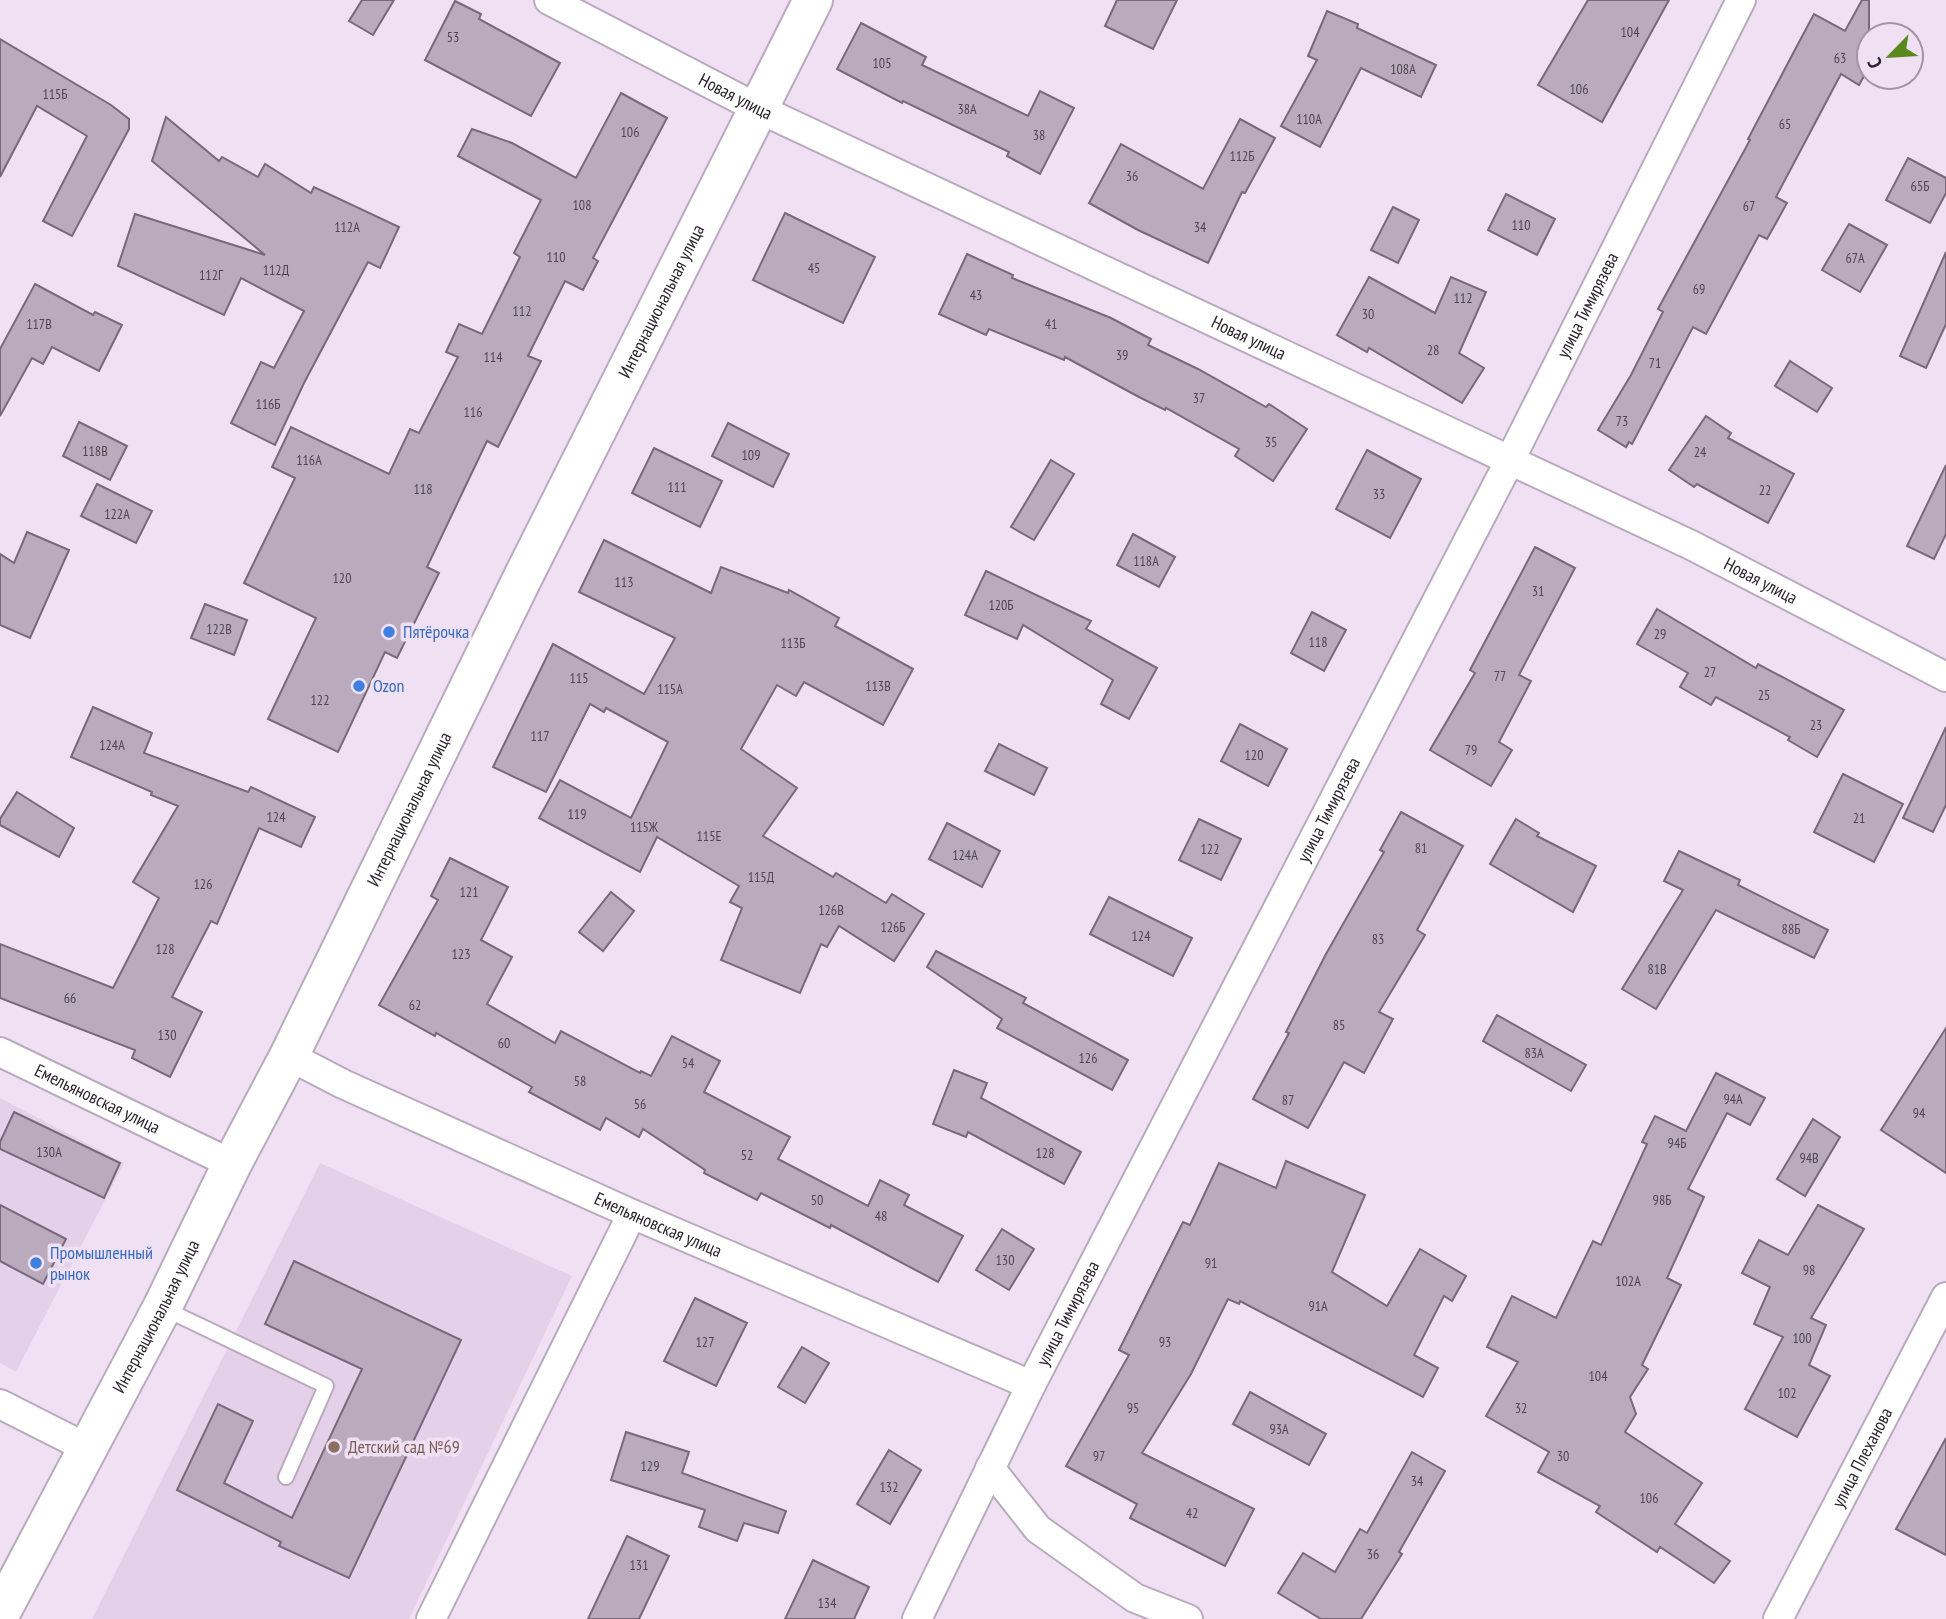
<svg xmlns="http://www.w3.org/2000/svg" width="1946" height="1619" viewBox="0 0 1946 1619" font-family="'PT Sans Narrow',sans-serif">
<rect width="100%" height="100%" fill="#f0e0f4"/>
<g fill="#e4d0e9">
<path d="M0,1098L124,1163L16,1372L0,1363Z"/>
<path d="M320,1163L572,1276L409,1619H92Z"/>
</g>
<g fill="#b9abbd" stroke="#77697a" stroke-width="2">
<path d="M362,0H394L373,35L349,21Z"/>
<path d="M1117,0H1177L1153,49L1105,26Z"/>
<path d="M1588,0H1669L1602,122L1538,85Z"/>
<path d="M1862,0H1869V67L1859,85L1841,74L1776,197L1787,203L1767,239L1759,235L1706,334L1693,327L1632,444L1629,442L1626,447L1598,430L1631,375L1663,312L1658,309L1750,140L1748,139L1798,44L1814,14L1845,31Z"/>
<path d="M455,1L481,14L479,19L560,63L531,116L425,60Z"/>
<path d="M1327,11L1358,24L1357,28L1436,65L1421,97L1361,68L1320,147L1281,126L1317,60L1308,56Z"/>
<path d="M861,23L926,57L922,65L1028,116L1040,91L1074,108L1040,174L1007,156L1009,152L903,101L902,103L837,69Z"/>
<path d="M0,39L111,105L129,119V129L72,236L43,221L87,136L37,106L0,177Z"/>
<path d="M621,93L667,118L593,258L598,261L583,290L565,281L528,356L541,361L498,447L487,441L427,567L439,573L397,658L385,652L338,752L268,719L316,618L244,583L295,478L272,467L291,427L389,474L410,429L419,433L458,357L446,352L459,324L482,334L520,257L514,253L541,200L458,156L472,129L512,143L576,178Z"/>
<path d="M166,117L219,161L222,157L258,177L265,164L311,193L314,187L399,227L380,268L368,262L304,383L275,445L231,423L261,362L274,368L304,311L241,278L224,315L118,266L135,214L265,255L152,161Z"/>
<path d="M1240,119L1275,138L1245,193L1242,192L1208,263L1138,230L1089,203L1121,144L1203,189Z"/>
<path d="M1908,158L1946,178V193L1930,223L1886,200Z"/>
<path d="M1506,194L1555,219L1537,255L1488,230Z"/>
<path d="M1393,207L1419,220L1398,263L1371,250Z"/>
<path d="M785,213L875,257L843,323L753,280Z"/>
<path d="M1849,224L1887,245L1860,292L1822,270Z"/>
<path d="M1946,252V324L1926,368L1900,356Z"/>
<path d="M967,254L1013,275L1012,278L1111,318L1151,339L1148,345L1198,369L1266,407L1269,404L1307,429L1273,481L1235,456L1239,449L1166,408L1165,410L1139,397L1065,357L1064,360L989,329L986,335L939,314Z"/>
<path d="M1369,277L1435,313L1451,277L1486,292L1459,353L1484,368L1462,403L1369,348L1367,352L1337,335Z"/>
<path d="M35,284L93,315L95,312L122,325L99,371L52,347L43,364L32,358L0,416V349Z"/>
<path d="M1790,361L1832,388L1817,412L1775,386Z"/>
<path d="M1706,416L1731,433L1728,438L1794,474L1768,523L1697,484L1694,487L1669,470Z"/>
<path d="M79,422L127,446L110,480L63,456Z"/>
<path d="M728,423L789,454L773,487L712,456Z"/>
<path d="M654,448L722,481L700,527L632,493Z"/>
<path d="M1367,450L1421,479L1390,538L1336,509Z"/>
<path d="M1051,460L1074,474L1034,540L1011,527Z"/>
<path d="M1946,465V534L1934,559L1907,546Z"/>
<path d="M97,484L152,511L136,543L81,516Z"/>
<path d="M27,532L69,550L30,638L0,625V554L14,563Z"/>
<path d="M1133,534L1175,557L1159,587L1117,565Z"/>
<path d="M604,540L711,593L721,567L788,593L789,590L839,618L835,626L913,669L883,725L804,682L796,696L777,685L741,749L797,788L763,836L833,877L836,873L886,903L892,894L924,914L894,961L839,926L827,947L821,944L800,993L721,960L742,908L730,902L739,886L657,837L640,872L539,818L560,780L631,818L668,742L606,708L604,712L590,704L546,792L493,767L553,644L644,694L675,638L579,592Z"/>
<path d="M1535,547L1575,568L1519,675L1531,681L1499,742L1512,750L1491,786L1430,750L1475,673L1470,670Z"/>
<path d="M986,571L1091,621L1086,629L1157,668L1129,719L1101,704L1113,680L1023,625L1017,639L965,615Z"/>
<path d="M205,604L247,620L234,655L191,638Z"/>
<path d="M1657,609L1756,668L1758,664L1844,710L1817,757L1788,740L1790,737L1716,697L1711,705L1680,687L1688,673L1637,644Z"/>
<path d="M1312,612L1346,630L1324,671L1291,653Z"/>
<path d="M93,707L152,733L144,753L248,792L251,787L315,817L301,847L259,828L217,924L211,921L172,997L202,1012L170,1077L132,1058L135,1050L0,998V944L113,988L159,898L133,882L178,806L151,795L152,792L71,757Z"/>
<path d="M1240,724L1287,749L1268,786L1221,761Z"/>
<path d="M1946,727V805L1933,832L1903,818Z"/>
<path d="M999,744L1047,768L1034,795L985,771Z"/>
<path d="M1843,774L1903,804L1874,862L1814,832Z"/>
<path d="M17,792L74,828L59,857L0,825V819Z"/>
<path d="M1401,812L1463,846L1417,930L1425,935L1379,1012L1393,1019L1364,1073L1344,1062L1308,1128L1253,1099L1289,1033L1286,1032L1326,954L1384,852L1380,850Z"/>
<path d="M1199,819L1241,839L1221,880L1179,860Z"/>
<path d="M1516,819L1539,833L1537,836L1596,866L1573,912L1490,864Z"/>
<path d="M947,823L1000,851L982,887L929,859Z"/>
<path d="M1679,851L1740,880L1738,885L1828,930L1814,958L1716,910L1656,1009L1622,989L1683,890L1664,881Z"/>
<path d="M450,858L508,887L481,940L512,957L487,1004L555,1043L561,1031L640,1073L641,1071L651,1076L672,1036L720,1061L704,1092L790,1137L778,1159L868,1206L880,1180L909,1195L904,1205L963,1236L938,1282L831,1225L830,1228L761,1193L757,1200L704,1173L705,1170L643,1129L639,1137L606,1118L600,1130L529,1092L532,1087L436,1033L435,1036L379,1005L438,900L431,896Z"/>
<path d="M611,892L634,911L603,951L579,932Z"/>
<path d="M1109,897L1192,938L1173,976L1090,934Z"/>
<path d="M936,951L1026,998L1023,1003L1128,1060L1112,1090L997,1028L1002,1019L927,967Z"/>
<path d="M1497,1015L1586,1065L1571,1091L1483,1041Z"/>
<path d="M1946,1028V1173L1881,1130Z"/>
<path d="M954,1070L987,1083L981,1098L1081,1152L1064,1184L968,1132L966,1137L933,1124Z"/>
<path d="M1716,1073L1765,1098L1750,1125L1727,1113L1688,1189L1704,1197L1667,1278L1681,1285L1642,1365L1648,1369L1630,1397L1636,1414L1625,1432L1702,1483L1675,1524L1730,1561L1714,1583L1660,1547L1657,1552L1596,1512L1600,1506L1538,1472L1549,1452L1486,1416L1518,1362L1487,1347L1512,1296L1556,1318L1593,1241L1601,1245L1647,1144L1642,1142L1655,1116L1686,1131Z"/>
<path d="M14,1112L120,1163L104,1198L0,1149V1142Z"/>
<path d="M1813,1119L1840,1137L1805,1196L1777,1179Z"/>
<path d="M1286,1161L1365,1195L1332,1272L1387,1306L1420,1249L1466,1276L1452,1301L1444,1296L1414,1355L1438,1368L1423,1397L1240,1301L1239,1304L1228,1299L1191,1374L1142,1453L1254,1509L1225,1566L1130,1518L1137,1504L1066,1466L1129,1355L1119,1350L1183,1222L1190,1225L1219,1163L1276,1188Z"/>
<path d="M0,1205L66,1239L43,1284L0,1261Z"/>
<path d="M1818,1205L1864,1229L1811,1318L1826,1325L1809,1365L1830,1376L1797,1437L1745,1409L1783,1337L1754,1324L1770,1287L1742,1273L1759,1240L1788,1255Z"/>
<path d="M1002,1229L1034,1249L1009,1290L976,1270Z"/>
<path d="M294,1261L461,1340L349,1578L279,1546L281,1542L177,1490L218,1404L253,1421L224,1483L292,1518L362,1369L265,1324Z"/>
<path d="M695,1298L747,1323L716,1386L664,1361Z"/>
<path d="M802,1347L829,1363L805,1403L778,1387Z"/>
<path d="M1250,1392L1326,1434L1309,1465L1233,1424Z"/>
<path d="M626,1432L689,1452L682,1473L786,1511L778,1533L744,1523L737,1541L699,1527L705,1510L611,1480Z"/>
<path d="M1946,1438V1555L1896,1529Z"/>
<path d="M889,1450L921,1470L890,1524L857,1504Z"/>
<path d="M1412,1452L1445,1471L1399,1552L1402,1554L1361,1619H1321L1278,1593L1303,1553L1335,1572L1360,1529L1367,1533Z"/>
<path d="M627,1536L669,1556L639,1619H588Z"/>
<path d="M813,1560L869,1587L854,1619H785Z"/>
</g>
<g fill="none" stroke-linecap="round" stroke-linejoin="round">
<g stroke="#b9abbd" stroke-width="18">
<path id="service" d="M165,1309L326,1386L286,1477"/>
</g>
<g stroke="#b9abbd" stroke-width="32">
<g id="minor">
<path id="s1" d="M549,0L759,109L1691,545L1946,677"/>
<path id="s2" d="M0,1052L232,1164"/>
<path id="s3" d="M289,1056L343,1084L632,1214L1031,1385"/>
<path d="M0,1404L87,1448"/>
<path d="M990,1468L1038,1529L1135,1598L1188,1619"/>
<path d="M431,1619L632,1214"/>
<path id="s4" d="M917,1619L1031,1385L1510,460L1741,0"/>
<path id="s5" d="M1778,1619L1946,1297"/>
</g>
</g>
<g stroke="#b9abbd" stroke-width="42">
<g id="primary">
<path id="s6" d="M0,1614L162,1308L232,1164L289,1056L522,579L813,0"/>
</g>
</g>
<use href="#service" stroke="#fff" stroke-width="14"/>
<use href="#minor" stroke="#fff" stroke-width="28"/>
<use href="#primary" stroke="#fff" stroke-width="38"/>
</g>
<g fill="#3f7fe0" stroke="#f0e0f4" stroke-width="2.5">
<circle cx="389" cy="632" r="7"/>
<circle cx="359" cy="686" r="7"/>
<circle cx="36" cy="1263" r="7"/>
</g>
<circle fill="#8d6e63" stroke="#f0e0f4" stroke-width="2.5" cx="334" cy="1447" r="7"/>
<g text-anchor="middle" stroke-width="7" stroke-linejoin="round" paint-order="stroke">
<g font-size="14" fill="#4e4650">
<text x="1630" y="37">104</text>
<text x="453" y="42">53</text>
<text x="1840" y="63">63</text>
<text x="882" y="68">105</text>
<text x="1403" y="74">108А</text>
<text x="1579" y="94">106</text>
<text x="55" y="99">115Б</text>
<text x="967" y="114">38А</text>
<text x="1309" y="124">110А</text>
<text x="1785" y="129">65</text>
<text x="630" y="137">106</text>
<text x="1039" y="140">38</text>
<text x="1242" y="161">112Б</text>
<text x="1132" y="181">36</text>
<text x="1920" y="191">65Б</text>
<text x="582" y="210">108</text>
<text x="1749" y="211">67</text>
<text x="1521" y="230">110</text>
<text x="347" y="232">112А</text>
<text x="1200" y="232">34</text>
<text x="556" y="262">110</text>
<text x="1855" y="263">67А</text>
<text x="814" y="273">45</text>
<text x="276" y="275">112Д</text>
<text x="211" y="280">112Г</text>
<text x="1699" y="294">69</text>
<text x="976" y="300">43</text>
<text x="1463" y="303">112</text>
<text x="522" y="316">112</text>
<text x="1368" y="319">30</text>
<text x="39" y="329">117В</text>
<text x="1051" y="329">41</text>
<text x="1433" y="355">28</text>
<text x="1122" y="360">39</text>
<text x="493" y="362">114</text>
<text x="1655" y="368">71</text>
<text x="1199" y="403">37</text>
<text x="268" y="409">116Б</text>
<text x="473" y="417">116</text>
<text x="1622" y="426">73</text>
<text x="1271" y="447">35</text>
<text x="95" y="456">118В</text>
<text x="1700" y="457">24</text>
<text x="751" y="460">109</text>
<text x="309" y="465">116А</text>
<text x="677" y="492">111</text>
<text x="423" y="494">118</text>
<text x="1765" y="495">22</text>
<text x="1379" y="499">33</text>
<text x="117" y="519">122А</text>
<text x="1146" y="566">118А</text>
<text x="342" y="583">120</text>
<text x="624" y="587">113</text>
<text x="1538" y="596">31</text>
<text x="1001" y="610">120Б</text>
<text x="219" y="634">122В</text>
<text x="1660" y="639">29</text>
<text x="1318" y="647">118</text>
<text x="793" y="648">113Б</text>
<text x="1710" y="677">27</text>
<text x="1500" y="681">77</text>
<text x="579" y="683">115</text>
<text x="878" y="691">113В</text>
<text x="670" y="694">115А</text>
<text x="1764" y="700">25</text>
<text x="320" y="705">122</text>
<text x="1816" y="730">23</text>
<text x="540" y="741">117</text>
<text x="112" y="750">124А</text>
<text x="1471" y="755">79</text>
<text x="1254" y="760">120</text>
<text x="577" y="819">119</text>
<text x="276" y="822">124</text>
<text x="1859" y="823">21</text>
<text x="644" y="832">115Ж</text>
<text x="709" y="841">115Е</text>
<text x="1421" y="853">81</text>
<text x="1210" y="854">122</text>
<text x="965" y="860">124А</text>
<text x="761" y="882">115Д</text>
<text x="203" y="889">126</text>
<text x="469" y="897">121</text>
<text x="831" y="915">126В</text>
<text x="893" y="932">126Б</text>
<text x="1791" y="934">88Б</text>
<text x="1141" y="941">124</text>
<text x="1378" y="944">83</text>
<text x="165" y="954">128</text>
<text x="461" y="959">123</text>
<text x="1657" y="974">81В</text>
<text x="70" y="1003">66</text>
<text x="415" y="1010">62</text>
<text x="1339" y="1030">85</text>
<text x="167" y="1040">130</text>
<text x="504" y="1048">60</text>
<text x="1534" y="1058">83А</text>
<text x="1088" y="1063">126</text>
<text x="688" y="1068">54</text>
<text x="580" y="1086">58</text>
<text x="1733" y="1104">94А</text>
<text x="1288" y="1105">87</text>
<text x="640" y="1109">56</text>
<text x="1919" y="1118">94</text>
<text x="1677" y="1148">94Б</text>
<text x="49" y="1157">130А</text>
<text x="1045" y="1158">128</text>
<text x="747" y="1160">52</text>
<text x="1809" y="1163">94В</text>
<text x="817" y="1205">50</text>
<text x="1662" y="1205">98Б</text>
<text x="881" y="1221">48</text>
<text x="1005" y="1265">130</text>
<text x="1211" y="1268">91</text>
<text x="1809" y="1275">98</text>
<text x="1628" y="1286">102А</text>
<text x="1318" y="1311">91А</text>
<text x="1802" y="1343">100</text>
<text x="705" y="1347">127</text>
<text x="1165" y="1347">93</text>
<text x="1598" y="1381">104</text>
<text x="1787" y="1398">102</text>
<text x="1133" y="1413">95</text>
<text x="1521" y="1413">32</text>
<text x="1279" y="1434">93А</text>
<text x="1099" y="1461">97</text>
<text x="1563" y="1461">30</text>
<text x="650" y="1471">129</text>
<text x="1417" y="1486">34</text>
<text x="889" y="1492">132</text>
<text x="1649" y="1503">106</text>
<text x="1192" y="1518">42</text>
<text x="1373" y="1559">36</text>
<text x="639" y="1570">131</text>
<text x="827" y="1608">134</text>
</g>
<g font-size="18" fill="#2a242b" stroke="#f0e0f4">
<text dy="6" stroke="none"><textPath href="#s1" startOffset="210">Новая улица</textPath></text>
<text dy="6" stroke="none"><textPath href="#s6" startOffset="1470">Интернациональная улица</textPath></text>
<text dy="6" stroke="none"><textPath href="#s4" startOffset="1475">улица Тимирязева</textPath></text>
<text dy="6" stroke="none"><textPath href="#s1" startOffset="777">Новая улица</textPath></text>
<text dy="6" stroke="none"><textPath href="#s1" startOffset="1344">Новая улица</textPath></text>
<text dy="6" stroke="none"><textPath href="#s6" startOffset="903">Интернациональная улица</textPath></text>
<text dy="6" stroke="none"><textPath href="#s4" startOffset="908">улица Тимирязева</textPath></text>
<text dy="6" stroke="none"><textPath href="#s2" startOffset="108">Емельяновская улица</textPath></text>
<text dy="6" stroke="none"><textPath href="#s3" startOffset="406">Емельяновская улица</textPath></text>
<text dy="6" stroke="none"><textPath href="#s4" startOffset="341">улица Тимирязева</textPath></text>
<text dy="6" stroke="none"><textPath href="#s6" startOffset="336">Интернациональная улица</textPath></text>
<text dy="6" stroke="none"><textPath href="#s5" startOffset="182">улица Плеханова</textPath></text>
</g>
<g font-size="18" fill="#366cbe" stroke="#f0e0f4" text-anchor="start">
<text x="403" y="638">Пятёрочка</text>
<text x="373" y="692">Ozon</text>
<text x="50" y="1259">Промышленный<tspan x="50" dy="21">рынок</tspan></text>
</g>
<g font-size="18" fill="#785e54" stroke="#f0e0f4" text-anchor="start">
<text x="348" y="1453">Детский сад №69</text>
</g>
</g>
<g transform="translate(1890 56) rotate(245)"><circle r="33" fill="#f0e0f4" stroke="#a195a4" stroke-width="2"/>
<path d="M0-5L12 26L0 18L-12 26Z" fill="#59891d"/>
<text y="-10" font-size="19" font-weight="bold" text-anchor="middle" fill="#2a242b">С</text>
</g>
</svg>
